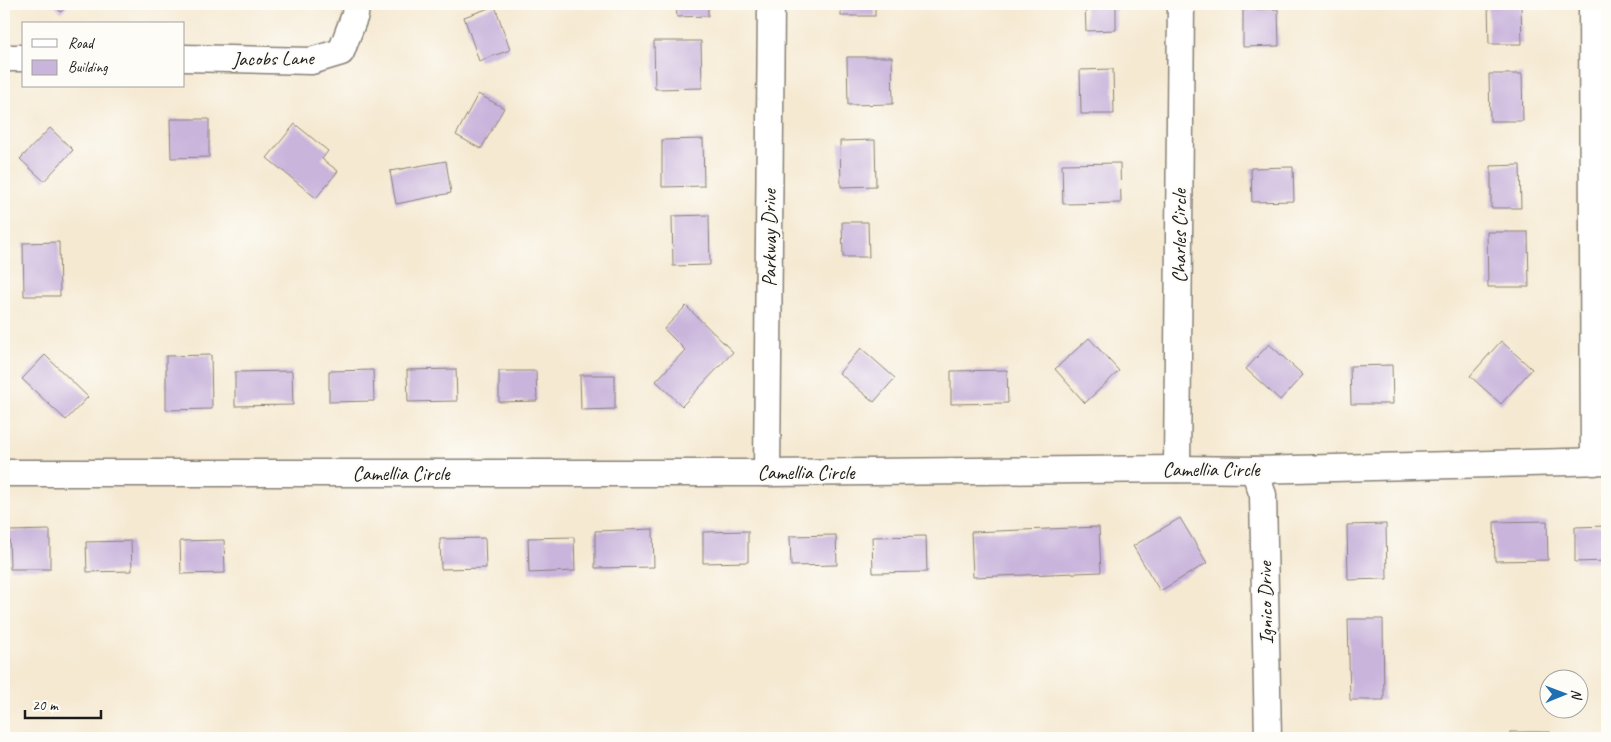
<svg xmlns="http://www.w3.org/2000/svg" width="1611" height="742" viewBox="0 0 1611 742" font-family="Caveat,sans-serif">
<rect width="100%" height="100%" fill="#fdfcf7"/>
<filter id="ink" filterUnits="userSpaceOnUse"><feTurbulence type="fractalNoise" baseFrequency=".02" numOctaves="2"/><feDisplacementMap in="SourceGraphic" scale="10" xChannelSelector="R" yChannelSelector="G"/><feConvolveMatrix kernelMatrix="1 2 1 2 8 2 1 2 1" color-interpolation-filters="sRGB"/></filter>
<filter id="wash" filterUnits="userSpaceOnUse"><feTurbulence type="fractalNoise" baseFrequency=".0096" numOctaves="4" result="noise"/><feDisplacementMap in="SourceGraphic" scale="20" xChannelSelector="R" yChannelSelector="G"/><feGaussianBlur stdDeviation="1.12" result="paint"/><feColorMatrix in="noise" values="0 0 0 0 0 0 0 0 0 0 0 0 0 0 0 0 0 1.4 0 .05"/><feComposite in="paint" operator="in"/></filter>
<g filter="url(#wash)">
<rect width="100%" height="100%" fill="#f5e9d2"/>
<g id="blocks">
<g fill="#c9b4dc">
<path d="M53,4H69L61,12Z"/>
<path d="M676,4H708V16L677,17Z"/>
<rect x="841" y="4" width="34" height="12"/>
<path d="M1085,4H1116V30L1086,31Z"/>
<path d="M1488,4H1521L1522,44H1489Z"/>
<path d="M495,6L510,50L479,61L464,17Z"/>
<path d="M1278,9L1279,46L1243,47V10Z"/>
<path d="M654,41H701L702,88L655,89Z"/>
<path d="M847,57H892L893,104L848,105Z"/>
<path d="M1113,69L1114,114H1081L1080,70Z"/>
<path d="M1489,74H1522L1523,121H1490Z"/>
<path d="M478,94L504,108L481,149L456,135Z"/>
<path d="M170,119H209V157L171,158Z"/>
<path d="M295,124L328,151L322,159L338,171L316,198L267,158Z"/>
<path d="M50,128L73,150L44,181L20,159Z"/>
<path d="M703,139L704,186L662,187V140Z"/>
<path d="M875,140L876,186L841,187L840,141Z"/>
<path d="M446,161L451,193L396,204L390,171Z"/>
<path d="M1120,163L1121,203L1063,204L1062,164Z"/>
<path d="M1520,165L1521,208H1491V166Z"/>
<path d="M1293,167L1294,201L1252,202L1251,168Z"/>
<path d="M709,215L710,265L673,266L672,216Z"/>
<path d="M842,222H868L869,257H843Z"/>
<path d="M1487,232H1528L1529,287H1488Z"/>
<path d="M59,242L60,296H24L23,243Z"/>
<path d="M686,306L733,352L682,406L656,381L685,350L664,329Z"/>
<path d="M1089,338L1119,371L1085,403L1055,369Z"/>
<path d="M1501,341L1532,369L1501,404L1470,376Z"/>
<path d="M1269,344L1303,375L1280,400L1246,369Z"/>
<path d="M861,348L895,378L874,402L839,373Z"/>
<path d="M45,355L88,397L66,420L22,379Z"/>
<path d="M211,355L212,409L166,410V356Z"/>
<path d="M1392,365L1393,404H1351L1350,366Z"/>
<path d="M456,369L457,401L408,402L407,370Z"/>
<path d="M373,370L374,401L329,402V371Z"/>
<path d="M1007,370L1008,403L951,404V371Z"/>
<path d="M292,371L293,405L235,406V372Z"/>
<path d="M499,371H536L537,401L499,402Z"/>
<path d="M580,375H615V409L581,410Z"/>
<path d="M1180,518L1207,563L1160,591L1133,546Z"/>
<path d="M1547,521L1548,560L1495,561L1494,522Z"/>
<path d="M1386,524L1387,579L1348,580L1347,525Z"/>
<path d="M1607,526V561L1575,562V527Z"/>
<path d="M1099,527L1101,572L973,577L971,532Z"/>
<path d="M653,529L654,567L595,568V531Z"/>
<path d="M50,530V569H10L9,531Z"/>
<path d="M748,531V562L703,563V532Z"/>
<path d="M836,535L837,565L791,566L790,536Z"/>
<path d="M926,536L927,572L873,573L872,537Z"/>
<path d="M574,537L575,571L529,573L528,538Z"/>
<path d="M485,538L486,568L441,569L440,539Z"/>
<path d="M224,540L225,573L181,574L180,541Z"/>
<path d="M131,541L132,571L87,572L86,542Z"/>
<path d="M1348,619H1383L1384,700H1350Z"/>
<rect x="1510" y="732" width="40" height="6"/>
<path d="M641,736V738H607V737Z"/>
</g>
</g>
</g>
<g filter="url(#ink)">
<use href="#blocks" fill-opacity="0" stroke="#888277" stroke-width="1"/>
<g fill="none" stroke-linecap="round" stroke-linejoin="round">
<g stroke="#888277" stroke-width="29">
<g id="street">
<path d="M1592,4L1594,462"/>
<path d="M4,58H24"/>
<path d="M184,58L311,61L341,52L355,15L356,4"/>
<path d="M1177,469L1181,4"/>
<path d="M1254,470L1263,495L1268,738"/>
<path d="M4,473H767L1177,469L1254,470L1607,461"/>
<path d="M767,473L771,4"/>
</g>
</g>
<use href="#street" stroke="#fff" stroke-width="26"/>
</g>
</g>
<g text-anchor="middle" stroke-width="4.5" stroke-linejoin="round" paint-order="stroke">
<g font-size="20" fill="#1c1c1c" stroke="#fdfcf7">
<text transform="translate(273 58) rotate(-1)" y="7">Jacobs Lane</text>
<text transform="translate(1179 236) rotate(-90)" y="7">Charles Circle</text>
<text transform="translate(769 238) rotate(-90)" y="7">Parkway Drive</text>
<text x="1211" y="476">Camellia Circle</text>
<text x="806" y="479">Camellia Circle</text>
<text x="401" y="480">Camellia Circle</text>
<text transform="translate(1265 603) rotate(-91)" y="7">Ignico Drive</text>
</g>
</g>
<rect width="1611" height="742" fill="none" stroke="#fdfcf7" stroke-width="20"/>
<rect x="22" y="22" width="162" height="65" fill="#fdfcf7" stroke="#a3a29f"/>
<rect x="32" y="39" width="25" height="8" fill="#ffffff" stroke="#a3a29f"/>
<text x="68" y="48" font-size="15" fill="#1c1c1c">Road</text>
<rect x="32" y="60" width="25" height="15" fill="#c9b4dc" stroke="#a3a29f"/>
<text x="68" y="72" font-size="15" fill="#1c1c1c">Building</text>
<g transform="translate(1564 694) rotate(89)"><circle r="24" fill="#fdfcf7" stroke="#a3a29f"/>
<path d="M0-4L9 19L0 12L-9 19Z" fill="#1f6fb2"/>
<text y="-8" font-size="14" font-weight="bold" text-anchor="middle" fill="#1c1c1c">N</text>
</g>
<path d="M25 710v8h76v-8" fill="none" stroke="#1c1c1c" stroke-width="2.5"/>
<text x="32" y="710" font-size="15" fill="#1c1c1c" stroke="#fdfcf7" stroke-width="4" paint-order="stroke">20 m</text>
</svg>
